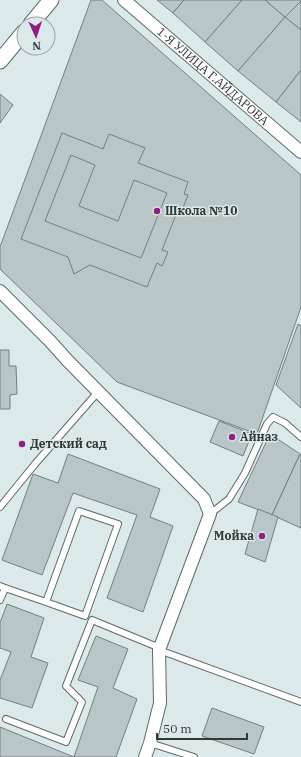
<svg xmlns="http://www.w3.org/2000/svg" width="301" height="757" viewBox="0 0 301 757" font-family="'IBM Plex Serif',serif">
<rect width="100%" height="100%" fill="#dce9eb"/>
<g fill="#b9c6c7" stroke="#737f80" fill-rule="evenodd">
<path d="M91,0H102L301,175V307L257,434L117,382L0,269V247Z"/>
<path d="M157,0H184L173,13Z"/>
<path d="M184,0H242L205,42L173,13Z"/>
<path d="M242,0H265L285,17L238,71L205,42Z"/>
<path d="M265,0H301V1L285,17Z"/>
<path d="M301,1V30L285,17Z"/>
<path d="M285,17L301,30V70L276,102L238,71Z"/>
<path d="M301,70V122L276,102Z"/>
<path d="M0,94L13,105L0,123Z"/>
<path d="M62,133L103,149L109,134L145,148L138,163L188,182L184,194L188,195L183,208L179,207L162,250L168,252L162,266L157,263L147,287L90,265L74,274L68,257L21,239ZM71,155L95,165L79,206L118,221L134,180L167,193L141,258L45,221Z"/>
<path d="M298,324L301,326V408L276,385Z"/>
<path d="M0,350H9V366H16L17,394L10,395V409H0Z"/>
<path d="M219,421L252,434L243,456L210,442Z"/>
<path d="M270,434L300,454L272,515L238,502Z"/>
<path d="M68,454L160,489L150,517L173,526L143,612L107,598L137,515L73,493L42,575L2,560L33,474L58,483Z"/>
<path d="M300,454L301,456V528L272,515Z"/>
<path d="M258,509L278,517L265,562L245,554Z"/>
<path d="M7,604L44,618L31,657L48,663L32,708L0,698V680L11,652L0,648V623Z"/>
<path d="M96,636L128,649L113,688L137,699L116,757H0V727L74,757L98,687L78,680Z"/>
<path d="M212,708L264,727L254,754L202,736Z"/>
</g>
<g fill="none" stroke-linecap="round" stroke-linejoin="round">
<g stroke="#5e696a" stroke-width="8">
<g id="service">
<path d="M0,507L35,464L98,392"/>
<path d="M210,514L229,499L245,473L267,424L273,417L285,423L301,437"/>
<path d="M0,586L5,588L0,600"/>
<path d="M5,588L46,602L85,616L118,524L79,511L46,602"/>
<path d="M159,650L301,702"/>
<path d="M6,719L66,742L82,702L66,686L92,620L160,648"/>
<path d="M150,743L194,757"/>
</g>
</g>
<g stroke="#5e696a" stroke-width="14">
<g id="minor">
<path id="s1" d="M124,0L301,152"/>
<path d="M0,291L50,341L68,361L204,499L210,514L159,650L160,703L150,743L145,757"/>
</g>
</g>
<g stroke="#5e696a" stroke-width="17">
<g id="tertiary">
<path d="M31,24L51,0"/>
<path d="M0,61L24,32"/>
</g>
</g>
<use href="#service" stroke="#fff" stroke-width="6"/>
<use href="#minor" stroke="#fff" stroke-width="12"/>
<use href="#tertiary" stroke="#fff" stroke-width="15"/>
</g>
<g fill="#911f80" stroke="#dce9eb" stroke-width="1.5">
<circle cx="157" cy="211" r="4"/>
<circle cx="232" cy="437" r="4"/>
<circle cx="22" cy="444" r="4"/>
<circle cx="262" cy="536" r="4"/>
</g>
<g text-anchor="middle" stroke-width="3" stroke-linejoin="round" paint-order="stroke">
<g font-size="12" fill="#323738" stroke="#dce9eb">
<text dy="4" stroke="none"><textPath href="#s1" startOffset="117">1-Я УЛИЦА Г.АЙДАРОВА</textPath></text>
</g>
<g font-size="12" font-weight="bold" fill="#323738" stroke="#dce9eb" text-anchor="start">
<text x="165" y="215">Школа №10</text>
<text x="240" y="441">Айназ</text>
<text x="30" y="448">Детский сад</text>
<text x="254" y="540" text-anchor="end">Мойка</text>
</g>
</g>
<g transform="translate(36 36) rotate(177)"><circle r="19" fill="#dce9eb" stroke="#98a2a3"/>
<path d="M0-3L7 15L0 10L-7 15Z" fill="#911f80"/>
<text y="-6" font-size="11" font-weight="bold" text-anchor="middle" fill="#323738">N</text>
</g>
<path d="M157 733v6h90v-6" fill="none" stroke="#323738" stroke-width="2"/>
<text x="163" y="733" font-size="12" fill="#323738" stroke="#dce9eb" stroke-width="3" paint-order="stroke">50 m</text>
</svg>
